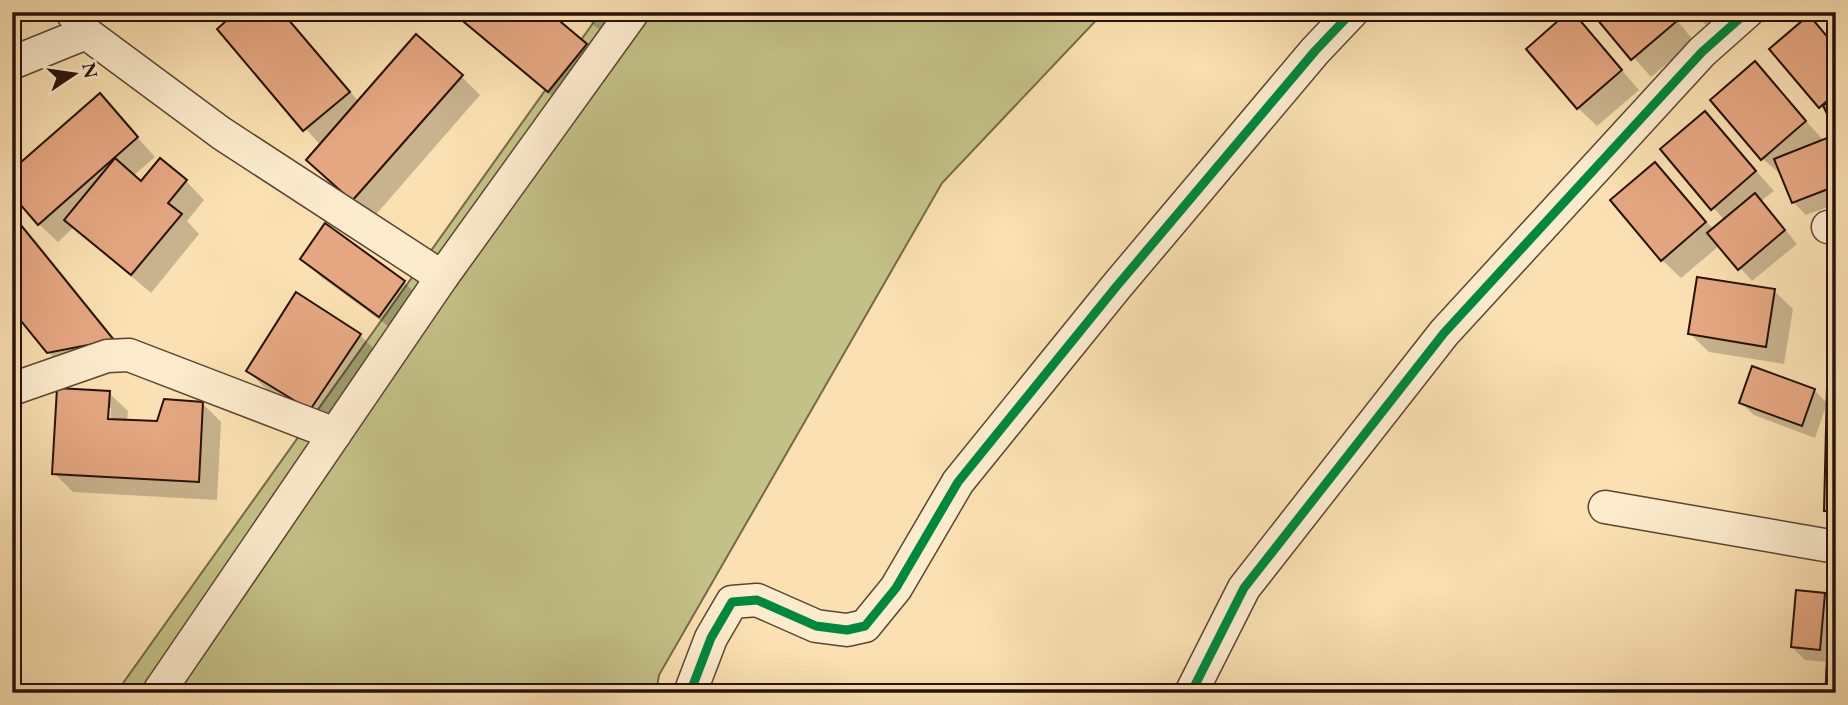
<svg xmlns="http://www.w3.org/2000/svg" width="1848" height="705" viewBox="0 0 1848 705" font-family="'EB Garamond',serif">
<rect width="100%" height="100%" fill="#fae0b2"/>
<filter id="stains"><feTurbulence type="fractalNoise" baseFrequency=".00286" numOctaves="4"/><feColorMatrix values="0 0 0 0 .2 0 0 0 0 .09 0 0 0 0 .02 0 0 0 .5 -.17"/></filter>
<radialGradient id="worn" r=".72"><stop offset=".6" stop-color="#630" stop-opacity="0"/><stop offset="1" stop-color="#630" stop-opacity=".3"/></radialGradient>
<path fill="#c4c188" stroke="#766948" stroke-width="2" d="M601,12H1104L942,183L659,675L656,693H116Z"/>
<g fill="#0003" fill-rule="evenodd">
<path d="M239,12H283L359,102L461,76L480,95L372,219L308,160L321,146L219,29Z"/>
<path d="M451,12H546L604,64L568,109Z"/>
<path d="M577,12H631L610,38Z"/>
<path d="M1571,12L1639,90L1597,126L1578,108Z"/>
<path d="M1594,12H1670L1694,41L1651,77Z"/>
<path d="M1692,12H1726L1709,28Z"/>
<path d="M1809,17L1836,46V130L1830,116L1820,106Z"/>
<path d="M1755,64L1824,141L1832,138L1836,143V204L1806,215L1793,202L1783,176L1763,159L1713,100Z"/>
<path d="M100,96L155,157L133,176L141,184L186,181L204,200L187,221L199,234L151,293L74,227L58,242L39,224Z"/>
<path d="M1705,113L1774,191L1761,201L1797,244L1752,281L1720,245L1681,278L1662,260L1655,164L1714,230L1725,221L1663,149Z"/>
<path d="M16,222L35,240L131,359L67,371L48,352Z"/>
<path d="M326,225L404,282L423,301L399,334L321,277L302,258Z"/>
<path d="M1833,251H1836V275Z"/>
<path d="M1774,291L1793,309L1784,364L1709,352L1690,334Z"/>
<path d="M297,294L360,335L379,354L329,427L267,390L248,371Z"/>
<path d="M1836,389V520L1826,510Z"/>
<path d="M1814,390L1827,403L1815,438L1754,415L1741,403Z"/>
<path d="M109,393L128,411L127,421L158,423L202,403L221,422L217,500L73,492L54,473ZM107,408H111L110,427H106Z"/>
<path d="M1824,594L1836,606V693L1833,681L1827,676L1828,662L1805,660L1792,647Z"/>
</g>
<g fill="#e5a782" stroke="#281108" stroke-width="2">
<path d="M236,12H282L350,92L303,131L217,29Z"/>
<path d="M452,12H549L587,44L548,92Z"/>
<path d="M1568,12H1573L1622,70L1577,109L1526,49Z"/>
<path d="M1591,12H1669L1677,21L1631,60Z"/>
<path d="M1809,15L1836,47V93L1819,108L1769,49Z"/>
<path d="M416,34L463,75L352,201L306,160Z"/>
<path d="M1755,61L1806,121L1761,160L1710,100Z"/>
<path d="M100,93L138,137L38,225L12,195V170Z"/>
<path d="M1836,100V134L1823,105Z"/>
<path d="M1705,111L1756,171L1711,210L1660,149Z"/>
<path d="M1832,136L1836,146V186L1792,203L1774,159Z"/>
<path d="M115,158L141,181L160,158L187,180L168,203L182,214L131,275L64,220Z"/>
<path d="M1655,162L1706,222L1661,261L1610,200Z"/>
<path d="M1755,193L1785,230L1738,270L1707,233Z"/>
<path d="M16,219L114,340L47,353L12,310V223Z"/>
<path d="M325,223L405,281L379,317L300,259Z"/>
<path d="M1697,277L1775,289L1766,347L1688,334Z"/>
<path d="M296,292L361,334L310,410L246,371Z"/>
<path d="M1752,366L1815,389L1802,426L1739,403Z"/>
<path d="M1827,387H1836V511H1824Z"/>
<path d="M57,388L110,391L108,419L157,421L164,399L203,402L199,482L52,474Z"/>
<path d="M1796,590L1825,593L1820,650L1791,647Z"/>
<path d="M1828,640L1836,641V677H1826Z"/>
<path d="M1826,679L1836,680V693H1825Z"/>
</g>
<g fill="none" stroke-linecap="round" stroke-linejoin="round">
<g stroke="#5c4532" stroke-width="35">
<g id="minor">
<path d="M72,12L86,33L221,133L442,277"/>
<path d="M12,63L86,33"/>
<path d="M1828,227L1836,226"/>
<path d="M12,389L107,356L129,355L335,434"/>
<path d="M1605,507L1836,547"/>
<path d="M158,693L442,277L633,12"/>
<path d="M690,693L711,638L732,602L757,600L816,626L847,630L865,626L896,588L958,482L1116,287L1315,51L1352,12"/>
<path d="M1191,693L1244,588L1444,333L1702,52L1747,12"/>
</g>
</g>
<use href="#minor" stroke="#fcebcd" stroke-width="32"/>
<g stroke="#fcebcd" stroke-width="13">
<g id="cycleway">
<path d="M690,693L711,638L732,602L757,600L816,626L847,630L865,626L896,588L958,482L1116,287L1315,51L1352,12"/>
<path d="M1191,693L1244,588L1444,333L1702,52L1747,12"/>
</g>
</g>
<use href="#cycleway" stroke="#00873e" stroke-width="9"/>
</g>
<rect width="1848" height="705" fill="none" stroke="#fae0b2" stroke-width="42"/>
<rect x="14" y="14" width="1820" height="677" fill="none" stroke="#281108" stroke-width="3.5"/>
<rect x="21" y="21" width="1806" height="663" fill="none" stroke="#281108" stroke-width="2"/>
<g transform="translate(74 74) rotate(77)" stroke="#fcebcd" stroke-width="5" paint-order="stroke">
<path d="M0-5L12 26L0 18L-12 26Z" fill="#281108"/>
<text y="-10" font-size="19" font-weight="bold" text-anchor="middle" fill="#281108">N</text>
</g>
<rect width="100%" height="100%" filter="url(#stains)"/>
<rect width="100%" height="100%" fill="url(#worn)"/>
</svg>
